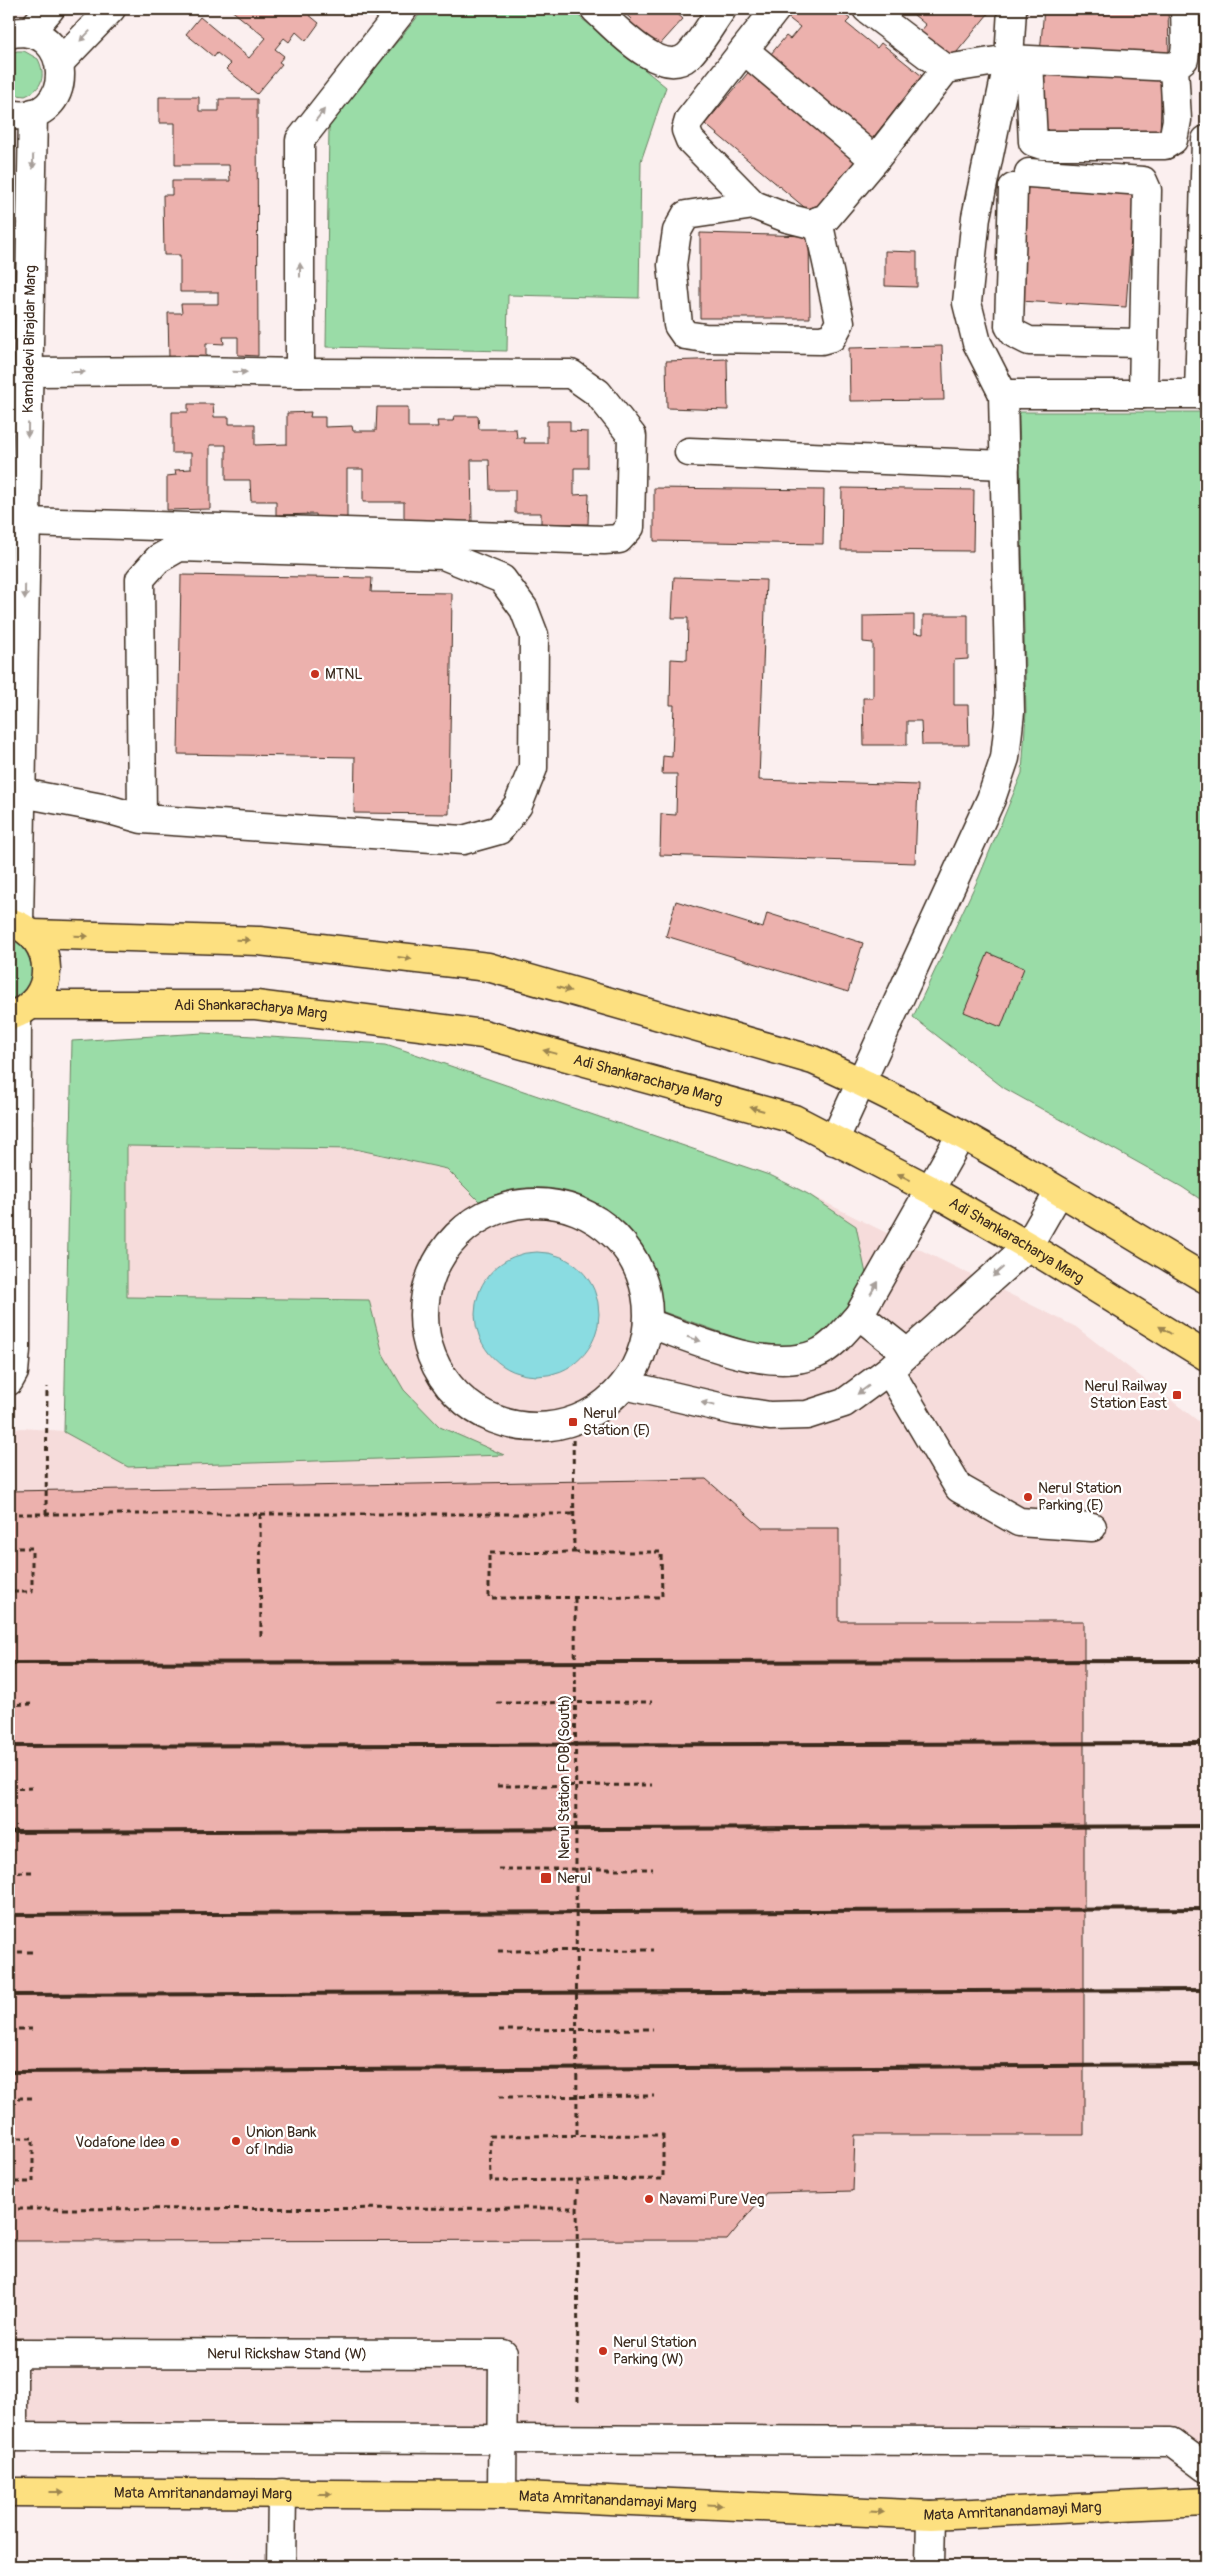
<svg xmlns="http://www.w3.org/2000/svg" width="1215" height="2575" viewBox="0 0 1215 2575" font-family="Pangolin,sans-serif">
<rect width="100%" height="100%" fill="#fbefef"/>
<filter id="ink" filterUnits="userSpaceOnUse"><feTurbulence type="fractalNoise" baseFrequency=".02" numOctaves="2"/><feDisplacementMap in="SourceGraphic" scale="10" xChannelSelector="R" yChannelSelector="G"/><feConvolveMatrix kernelMatrix="1 2 1 2 8 2 1 2 1" color-interpolation-filters="sRGB"/></filter>
<g filter="url(#ink)">
<path fill="#f6dcdb" d="M203,1033L386,1044L772,1176L1076,1327L1206,1427V2447L9,2441V1431L21,1428L64,1431L72,1041Z"/>
<g fill="#9adca7" stroke="#6a8362">
<path d="M424,9H570L666,87L641,161L639,298L508,295L507,351L326,347L329,125Z"/>
<path d="M17,51H24L38,59C46,75 43,89 25,96L9,94V54Z"/>
<path d="M1019,412H1206V1203L1182,1187L1004,1088L913,1017L979,877L1022,773L1026,713Z"/>
<path d="M9,934C30,945 44,975 23,994C19,998 13,1000 9,1002Z"/>
<path d="M203,1033L386,1044L772,1176L808,1194L856,1226L866,1274L844,1318L808,1346L776,1352L661,1311C655,1234 595,1178 516,1189C504,1191 491,1197 479,1201L447,1169L355,1149L127,1146V1297L369,1300L383,1354L404,1390L440,1427L504,1455L128,1467L64,1432L72,1041Z"/>
</g>
<circle fill="#8adce1" stroke="#6a9593" cx="537" cy="1314" r="62"/>
<g fill="#ecb1ad" stroke="#3b2a1e">
<path d="M230,9H302L319,23L306,41L296,32L289,42L284,38L275,49L284,56L279,62L282,64L257,94L226,69L231,64L217,53L214,57L186,34L200,17L249,58L266,38Z"/>
<path d="M620,9H672L683,19L656,49L627,23L631,19Z"/>
<path d="M791,9H838L850,19L846,23L877,48L881,43L922,76L868,144L765,61L786,36L790,39L800,27L786,16Z"/>
<path d="M907,9H992L952,58L920,32L926,25Z"/>
<path d="M1044,9H1168L1169,54L1040,53Z"/>
<path d="M752,68L859,156L816,217L705,124Z"/>
<path d="M1042,73H1162L1160,136H1041Z"/>
<path d="M159,97H199V111H219V99H257L258,356L238,355V337H223L224,344L206,343V358H169L168,313H182L181,304H218V292H180V255H164L163,195H172V181H230L229,165H175V123H159Z"/>
<path d="M1020,182L1134,195L1126,307L1019,301Z"/>
<path d="M700,233L809,236L810,318H700Z"/>
<path d="M885,251L917,252V287L885,286Z"/>
<path d="M942,346L944,400L850,401L849,348Z"/>
<path d="M727,359L728,410L667,408L666,361Z"/>
<path d="M188,404H213L214,417H229V424H255V445L287,444V413L311,412L310,417H325V427L352,426L353,431H376L377,407H408V427H438L437,421H453L454,416H478L479,429H516L517,438H525L524,443H547V421H570V431L588,432V468H574V495L589,494L588,524H541V513H515V490H490L489,460H471L472,524L404,525V502H363V469H347V525H317L316,514L276,515V501H251L250,480H226V445H210V509L167,510V476L176,475L175,470L191,469V453H172V412H188Z"/>
<path d="M654,488L824,490L823,544L654,541Z"/>
<path d="M842,488L974,490L973,551L841,550Z"/>
<path d="M181,575L372,578L371,592L452,593L449,814L354,813L355,757L178,754Z"/>
<path d="M674,577L766,580L759,780L918,785L915,863L660,855L661,814L676,815L677,774H662L663,756L672,757L674,705H670L671,659L687,660L688,618H672Z"/>
<path d="M914,615V633L923,634V615H968V659L954,660V705H968L969,745H922L921,721H907V745H864L863,698H873V643L863,642V616Z"/>
<path d="M676,901L763,928L767,913L863,943L848,992L666,936Z"/>
<path d="M988,953L1024,968L1001,1027L964,1012Z"/>
<path d="M706,1479L762,1528H839V1621H1084V2135H855L853,2191L766,2193L727,2240L9,2241V1491Z"/>
</g>
<g fill="none" stroke-linecap="round" stroke-linejoin="round">
<g stroke="#3b2a1e" stroke-width="31">
<g id="minor">
<path d="M595,9C613,25 661,80 688,56C701,43 711,24 722,9"/>
<path d="M776,9L689,120L686,130L690,140L754,205L787,218L811,224L826,218L875,160L946,69L1009,59L1174,67"/>
<path d="M867,9L946,69"/>
<path d="M29,33L50,9"/>
<path d="M9,34C75,17 79,129 9,114"/>
<path d="M744,50L875,160"/>
<path d="M1029,61L1033,142L1042,145H1165L1173,140L1177,120L1174,67L1184,59L1186,45L1185,9"/>
<path d="M60,62L111,9"/>
<path d="M1029,173L1143,181L1147,190L1143,394"/>
<path d="M1013,188L1009,326L1015,334L1029,341L1143,343"/>
<path d="M754,205L686,215L677,231L672,265L678,325L685,335L705,338L821,340L832,337L840,322L818,221"/>
<path d="M29,372L191,371L300,373V140L403,9"/>
<path d="M1003,394H1206"/>
<path d="M1199,394L1206,140"/>
<path d="M689,452L1005,465"/>
<path d="M26,522L604,540L619,539L630,527L632,436L598,393L571,374L300,373"/>
<path d="M22,793L107,809L142,819L463,840L499,830L518,805L533,768L534,635L524,609L502,579L443,555L179,547L158,559L140,579L142,819"/>
<path id="s1" d="M19,925L33,113"/>
<path d="M834,1141L991,799L1005,758L1010,712L1003,394L977,343L967,303L976,217L1009,59L1012,9"/>
<circle cx="536" cy="1315" r="112"/>
<path d="M859,1315L907,1353"/>
<path d="M648,1323C695,1339 767,1374 816,1354C833,1347 847,1328 859,1315L961,1135"/>
<path d="M889,1370L959,1488L1019,1522L1092,1527"/>
<path d="M9,1381L14,1372L16,1350L17,1014"/>
<path d="M625,1385L736,1411L770,1416L807,1415L844,1403L889,1370L1028,1246L1059,1192"/>
<path d="M9,2437L1171,2442L1206,2468"/>
<path id="s2" d="M13,2437V2353L503,2354L502,2495"/>
<path d="M281,2566L282,2493"/>
<path d="M930,2566L931,2515"/>
</g>
</g>
<g stroke="#3b2a1e" stroke-width="31">
<g id="major">
<path d="M9,922C58,936 59,1003 9,1016"/>
<path d="M32,934L259,941L488,967L813,1060C950,1120 1077,1203 1206,1279"/>
<path id="s3" d="M30,1005H256L483,1034L794,1119L931,1190L1028,1246L1206,1356"/>
<path id="s4" d="M9,2492L502,2495L931,2515L1206,2502"/>
</g>
</g>
<g stroke="#3b2a1e" stroke-width="3" stroke-dasharray="5 4" stroke-linecap="butt">
<path d="M573,1422L574,1552"/>
<path d="M9,1514H574"/>
<path d="M46,1514L47,1387"/>
<path d="M260,1514L261,1640"/>
<path d="M9,1548H32V1592H9"/>
<path d="M574,1552H661L662,1597L489,1598V1553Z"/>
<path d="M497,1703L652,1702"/>
<path d="M9,1705L31,1704"/>
<path d="M497,1786L652,1785"/>
<path d="M9,1789L32,1788"/>
<path d="M498,1869H653"/>
<path d="M9,1872H32"/>
<path d="M498,1951L653,1950"/>
<path d="M9,1952H32"/>
<path d="M9,2029H32"/>
<path d="M499,2030L653,2029"/>
<path d="M499,2097L654,2096"/>
<path d="M9,2098H33"/>
<path d="M663,2135V2179L491,2181L490,2136Z"/>
<path d="M9,2138H33V2182H9"/>
<path d="M577,2180L578,2404"/>
<path d="M9,2209L577,2208"/>
</g>
<use href="#minor" stroke="#fff" stroke-width="28"/>
<use href="#major" stroke="#fde080" stroke-width="28"/>
<g stroke="#3b2a1e" stroke-width="4">
<path d="M9,1663L1206,1661"/>
<path d="M9,1746L1206,1743"/>
<path d="M9,1832L1206,1826"/>
<path d="M9,1915L1206,1909"/>
<path d="M9,1995L1206,1990"/>
<path d="M9,2072L1206,2065"/>
</g>
<path stroke="#3b2a1e" stroke-width="3" stroke-dasharray="5 4" stroke-linecap="butt" d="M575,1598L577,2136"/>
</g>
<defs><path id="oneway-solid" d="M-6-.8H1V-3.2L6.5 0L1 3.2V.8H-6Z" transform="scale(1.25)"/></defs>
<g fill="#a79f9a">
<use href="#oneway-solid" transform="translate(85 36) rotate(134)"/>
<use href="#oneway-solid" transform="translate(320 115) rotate(-52)"/>
<use href="#oneway-solid" transform="translate(33 162) rotate(91)"/>
<use href="#oneway-solid" transform="translate(300 270) rotate(-90)"/>
<use href="#oneway-solid" transform="translate(78 372)"/>
<use href="#oneway-solid" transform="translate(240 372) rotate(1)"/>
<use href="#oneway-solid" transform="translate(28 430) rotate(91)"/>
<use href="#oneway-solid" transform="translate(25 592) rotate(91)"/>
<use href="#oneway-solid" transform="translate(998 1272) rotate(138)"/>
<use href="#oneway-solid" transform="translate(874 1288) rotate(-60)"/>
<use href="#oneway-solid" transform="translate(694 1339) rotate(18)"/>
<use href="#oneway-solid" transform="translate(863 1390) rotate(144)"/>
<use href="#oneway-solid" transform="translate(708 1404) rotate(-167)"/>
</g>
<g fill="#9c854f">
<use href="#oneway-solid" transform="translate(81 936) rotate(2)"/>
<use href="#oneway-solid" transform="translate(243 940) rotate(2)"/>
<use href="#oneway-solid" transform="translate(405 958) rotate(7)"/>
<use href="#oneway-solid" transform="translate(564 989) rotate(16)"/>
<use href="#oneway-solid" transform="translate(550 1052) rotate(-165)"/>
<use href="#oneway-solid" transform="translate(757 1109) rotate(-165)"/>
<use href="#oneway-solid" transform="translate(904 1177) rotate(-153)"/>
<use href="#oneway-solid" transform="translate(1165 1330) rotate(-148)"/>
<use href="#oneway-solid" transform="translate(57 2492)"/>
<use href="#oneway-solid" transform="translate(325 2494)"/>
<use href="#oneway-solid" transform="translate(715 2505) rotate(3)"/>
<use href="#oneway-solid" transform="translate(877 2512) rotate(3)"/>
</g>
</g>
<g fill="#c8321e" stroke="#fff" stroke-width="2">
<circle cx="315" cy="674" r="5"/>
<rect x="1172" y="1390" width="10" height="10" rx="2.5"/>
<rect x="568" y="1417" width="10" height="10" rx="2.5"/>
<circle cx="1028" cy="1497" r="5"/>
<rect x="540" y="1872" width="12" height="12" rx="2.5"/>
<circle cx="236" cy="2141" r="5"/>
<circle cx="175" cy="2142" r="5"/>
<circle cx="649" cy="2199" r="5"/>
<circle cx="603" cy="2351" r="5"/>
</g>
<g text-anchor="middle" stroke-width="4.5" stroke-linejoin="round" paint-order="stroke">
<g font-size="15" fill="#3b2a1e" stroke="#fff">
<text dy="5" stroke="none"><textPath href="#s1" startOffset="586">Kamladevi Birajdar Marg</textPath></text>
<text dy="5" stroke="none"><textPath href="#s3" startOffset="221">Adi Shankaracharya Marg</textPath></text>
<text dy="5" stroke="none"><textPath href="#s3" startOffset="626">Adi Shankaracharya Marg</textPath></text>
<text dy="5" stroke="none"><textPath href="#s3" startOffset="1031">Adi Shankaracharya Marg</textPath></text>
<text transform="translate(564 1777) rotate(-90)" y="5">Nerul Station FOB (South)</text>
<text dy="5" stroke="none"><textPath href="#s2" startOffset="358">Nerul Rickshaw Stand (W)</textPath></text>
<text dy="5" stroke="none"><textPath href="#s4" startOffset="194">Mata Amritanandamayi Marg</textPath></text>
<text dy="5" stroke="none"><textPath href="#s4" startOffset="599">Mata Amritanandamayi Marg</textPath></text>
<text dy="5" stroke="none"><textPath href="#s4" startOffset="1004">Mata Amritanandamayi Marg</textPath></text>
</g>
<g font-size="15" fill="#3b2a1e" stroke="#fff" text-anchor="start">
<text x="325" y="679">MTNL</text>
<text x="1167" y="1391" text-anchor="end">Nerul Railway<tspan x="1167" dy="17">Station East</tspan></text>
<text x="583" y="1418">Nerul<tspan x="583" dy="17">Station (E)</tspan></text>
<text x="1038" y="1493">Nerul Station<tspan x="1038" dy="17">Parking (E)</tspan></text>
<text x="557" y="1883">Nerul</text>
<text x="246" y="2137">Union Bank<tspan x="246" dy="17">of India</tspan></text>
<text x="165" y="2147" text-anchor="end">Vodafone Idea</text>
<text x="659" y="2204">Navami Pure Veg</text>
<text x="613" y="2347">Nerul Station<tspan x="613" dy="17">Parking (W)</tspan></text>
</g>
</g>
<rect width="1215" height="2575" fill="none" stroke="#fff" stroke-width="30"/>
<rect x="15" y="15" width="1185" height="2545" fill="none" stroke="#3b2a1e" stroke-width="2" filter="url(#ink)"/>
</svg>
